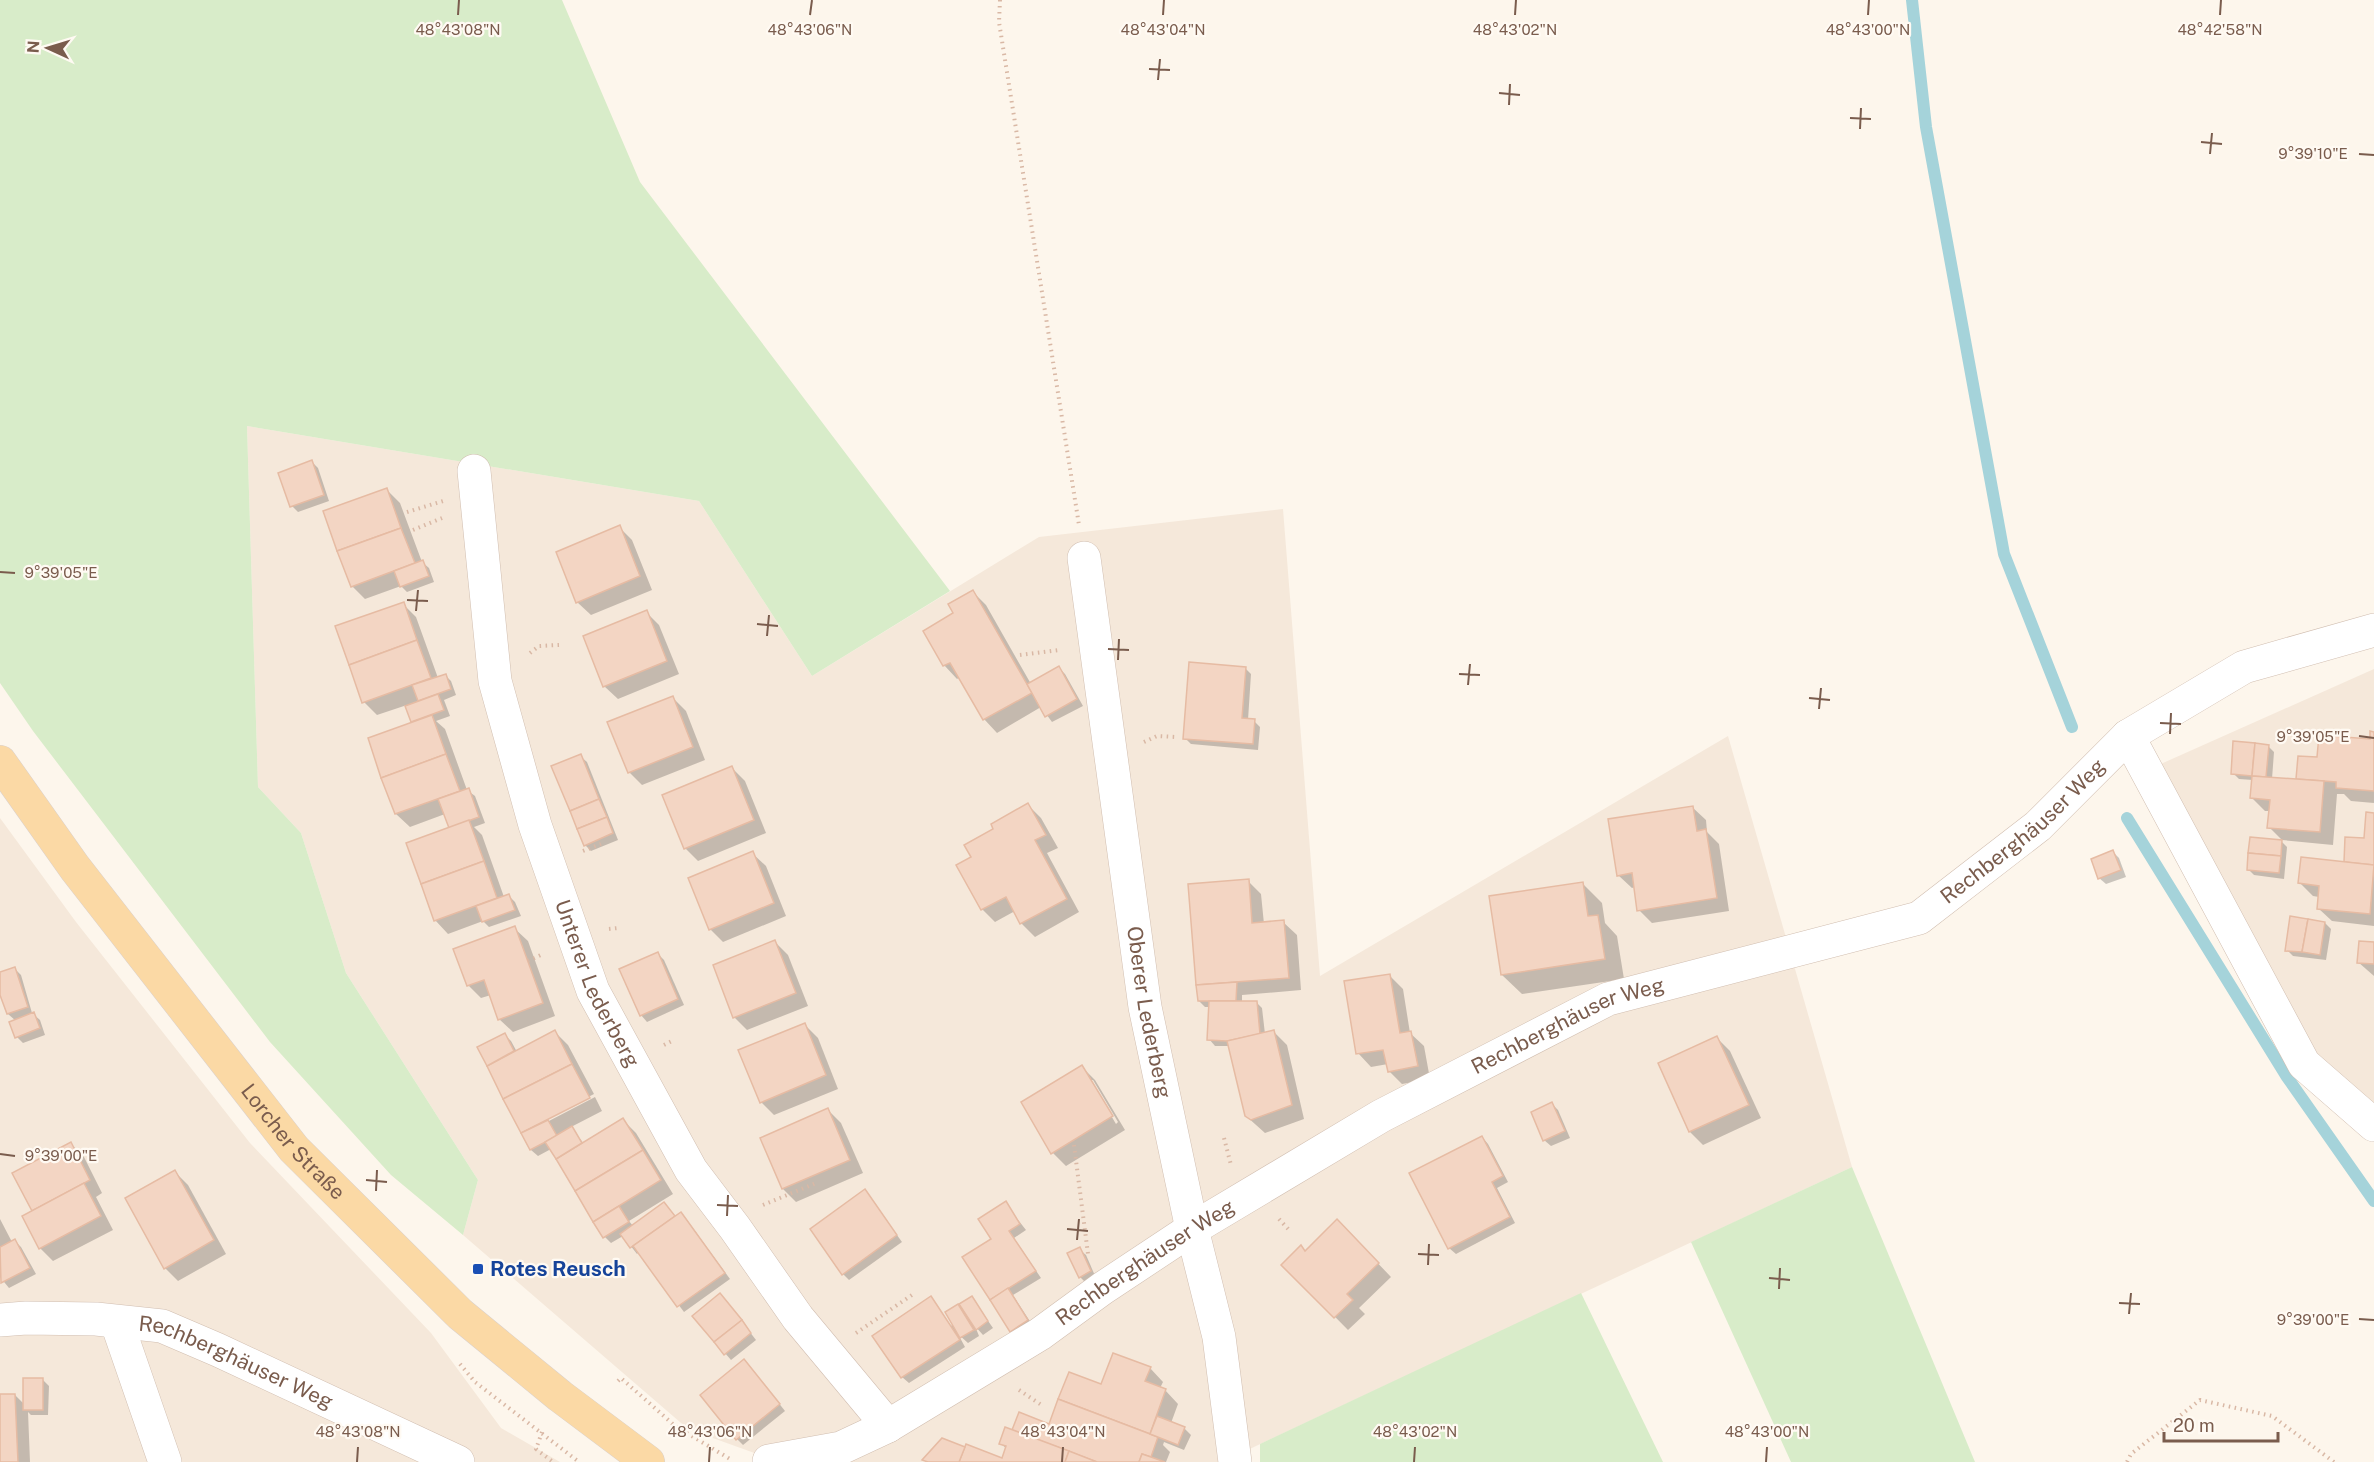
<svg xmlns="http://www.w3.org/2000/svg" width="2374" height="1462" viewBox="0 0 2374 1462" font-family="'Public Sans',sans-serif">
<rect width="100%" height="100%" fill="#fdf6ec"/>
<g fill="#f5e8da">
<path d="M247,426L699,501L812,676L1039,537L1283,509L1320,976L1728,736L1852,1167L1222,1462H779L688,1429L463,1235L478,1180L346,973L301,833L258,787Z"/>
<path d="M2374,669V1106L2314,1051L2154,767Z"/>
<path d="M0,818L76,922L250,1143L431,1333L501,1428L560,1462H0Z"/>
</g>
<g fill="#d8ecc9">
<path d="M0,0H562L640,182L950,591L812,676L699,501L247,426L258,787L301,833L346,973L478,1180L463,1235L391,1175L270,1042L33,731L0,683Z"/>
<path d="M1852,1167L1975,1462H1791L1691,1242Z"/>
<path d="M1581,1293L1663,1462H1260V1444Z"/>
</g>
<g fill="#0003" fill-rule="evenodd">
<path d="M312,462L318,468L329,501L298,512L292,506Z"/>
<path d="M387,490L400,503L422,562L429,568L434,582L407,592L401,586L365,599L352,586Z"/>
<path d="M619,527L632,540L652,590L591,615L577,602Z"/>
<path d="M973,592L986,605L1031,684L1059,668L1065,674L1083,706L1052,722L1041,707L997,733L984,719L960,677L957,679L944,665L955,614Z"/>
<path d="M403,604L416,617L438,678L445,675L451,681L456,695L444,700L450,716L436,721L445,729L467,790L475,796L485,823L474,827L482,835L504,897L509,896L515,902L521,916L489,927L483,921L448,934L435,920L450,829L445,814L410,827L396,814L369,739L414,723L407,705L377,715L364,702Z"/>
<path d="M646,612L659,625L679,674L618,699L604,686Z"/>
<path d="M1245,668L1251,674L1248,720L1254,721L1260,727L1258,750L1191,744L1185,738Z"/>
<path d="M673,698L686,711L705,760L642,785L629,772Z"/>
<path d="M2374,733V803L2351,801L2344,794H2337L2333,845L2282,840L2269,827L2270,811H2265L2252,798L2253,780L2239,779L2233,773L2268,746L2274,752L2272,779L2297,781L2299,757L2319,759L2371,741Z"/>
<path d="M580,756L587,762L618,840L591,851L585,845Z"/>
<path d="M732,768L745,781L766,833L698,861L685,848Z"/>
<path d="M1028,805L1041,818L1058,848L1047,853L1079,912L1035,937L1022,924L1015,911L995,922L982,909L973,857Z"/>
<path d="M1692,807L1706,820L1707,832L1719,844L1729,911L1652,923L1639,910L1635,887L1632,888L1618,875Z"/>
<path d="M2374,815V926L2332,921L2318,908L2319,897L2313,896L2300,883L2346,863L2366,840Z"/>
<path d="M2281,841L2287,847L2284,879L2254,875L2248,869Z"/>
<path d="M2113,852L2119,858L2126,877L2106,884L2099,878Z"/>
<path d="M752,853L766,866L786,916L723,942L710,929Z"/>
<path d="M1248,881L1261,894L1264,924L1283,922L1297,935L1301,990L1242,995V1003L1256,1002L1262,1008L1265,1034L1274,1032L1287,1045L1304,1119L1265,1133L1246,1116L1230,1046H1215L1209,1039L1210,1007H1205L1199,1001V986L1197,984Z"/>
<path d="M1582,883L1602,903L1605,923L1617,936L1624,979L1522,994L1502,975Z"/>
<path d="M2325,923L2331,929L2326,960L2293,956L2287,950Z"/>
<path d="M514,928L528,941L555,1016L513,1032L499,1019L491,995L481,998L468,985Z"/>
<path d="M775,942L788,955L808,1006L747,1030L734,1017Z"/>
<path d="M2374,944V976L2358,962Z"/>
<path d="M657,953L664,960L684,1005L647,1022L641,1015Z"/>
<path d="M14,968L21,975L32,1013L40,1020L45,1035L23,1043L17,1037L16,1021L8,1014L0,991V973Z"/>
<path d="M1389,975L1403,989L1410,1033L1424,1046L1430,1079L1402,1084L1389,1071L1388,1064L1371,1067L1358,1053Z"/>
<path d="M805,1025L818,1038L838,1089L774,1115L761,1102Z"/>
<path d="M555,1032L568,1045L594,1094L545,1119L547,1122L595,1097L602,1111L571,1127L584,1144L623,1120L636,1133L673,1194L629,1221L633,1226L664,1204L676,1217L681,1214L687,1220L730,1279L684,1312L639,1252L637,1254L623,1236L611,1243L605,1237L551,1149L538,1156L531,1150L479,1048L505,1035L511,1041L517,1052Z"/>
<path d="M1717,1038L1730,1051L1761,1118L1703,1145L1690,1132L1660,1064Z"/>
<path d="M1082,1067L1095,1080L1125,1130L1066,1166L1053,1153L1023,1103ZM1090,1080H1093L1118,1122L1116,1124Z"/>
<path d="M1552,1104L1558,1110L1570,1138L1551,1146L1544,1140Z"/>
<path d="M828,1110L841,1123L863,1173L796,1202L783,1189L762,1138Z"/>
<path d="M1482,1137L1488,1144L1508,1182L1497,1188L1515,1223L1456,1254L1449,1248Z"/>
<path d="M71,1144L84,1157L102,1193L96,1197L113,1230L53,1261L40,1248L34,1211Z"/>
<path d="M175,1172L188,1185L226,1254L178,1281L165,1268Z"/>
<path d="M865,1191L902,1242L849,1280L843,1274Z"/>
<path d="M1005,1203L1026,1230L1014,1238L1041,1278L1013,1295L1033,1326L1017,1337L1011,1331L993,1239Z"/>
<path d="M0,1219L12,1242L14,1240L21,1247L36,1274L9,1288L0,1277Z"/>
<path d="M1350,1234L1391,1277L1359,1308L1365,1314L1348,1330L1284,1265L1306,1253Z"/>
<path d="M1079,1249L1086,1255L1096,1278L1086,1283L1080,1277Z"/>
<path d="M931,1298L951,1326L953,1324L947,1313L972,1298L993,1328L983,1335L975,1326L979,1336L968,1343L958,1334L965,1347L909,1383L902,1377Z"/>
<path d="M726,1301L756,1340L731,1360L725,1353Z"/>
<path d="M750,1367L785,1411L743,1445L737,1439Z"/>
<path d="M1150,1368L1163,1382L1160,1388L1165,1390L1178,1404L1171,1423L1184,1428L1191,1435L1184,1450L1164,1442L1163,1445L1170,1452L1166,1462H926L924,1460H1002L1007,1449L1000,1443L1013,1432L1050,1426L1102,1386Z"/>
<path d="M42,1379L49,1386L48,1415H31L28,1412L30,1462H0V1396L15,1395L25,1405Z"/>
</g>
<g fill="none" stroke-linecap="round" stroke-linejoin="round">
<g stroke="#a5d3da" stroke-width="12">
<path d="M1912,0L1926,127L2004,554L2072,727"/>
<path d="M2127,818L2287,1077L2374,1201"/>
</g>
</g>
<g fill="#f3d5c3" stroke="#e6bba3" stroke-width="1.5">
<path d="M312,460L324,495L290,507L278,473Z"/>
<path d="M387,488L401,528L337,551L323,511Z"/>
<path d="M620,525L640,576L576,603L556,552Z"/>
<path d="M401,528L415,563L351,587L337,551Z"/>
<path d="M423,560L429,576L400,587L394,571Z"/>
<path d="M973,590L1032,693L983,720L950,663L943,666L923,631L953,613L948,604Z"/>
<path d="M404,602L417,640L349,665L335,626Z"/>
<path d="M647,610L667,661L603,687L583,636Z"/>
<path d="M417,640L431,678L362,703L349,665Z"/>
<path d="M1189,662L1246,667L1242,718L1255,719L1253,744L1183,739Z"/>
<path d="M1059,666L1077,699L1045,717L1027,684Z"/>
<path d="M446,674L451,689L418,701L412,685Z"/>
<path d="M438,694L444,710L411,722L405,706Z"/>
<path d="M673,696L693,747L628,773L607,722Z"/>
<path d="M432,715L446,754L381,778L368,738Z"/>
<path d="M2370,731L2374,732V791L2336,788V782L2296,779L2298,756L2317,757L2319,735L2370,739Z"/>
<path d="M2233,741L2255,743L2252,776L2231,774Z"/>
<path d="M2255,743L2269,745L2266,777L2252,776Z"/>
<path d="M446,754L460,791L395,814L381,778Z"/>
<path d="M581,754L599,799L570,811L551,766Z"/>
<path d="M732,766L754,820L684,849L662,795Z"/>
<path d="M2252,776L2324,781L2320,832L2267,828L2270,800L2250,798Z"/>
<path d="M469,788L479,817L449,828L438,799Z"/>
<path d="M599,799L607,817L577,829L570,811Z"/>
<path d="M1028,803L1046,835L1035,840L1067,899L1020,924L1006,897L981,910L956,865L971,857L964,845L993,829L991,824Z"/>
<path d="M1693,806L1697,831L1706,829L1717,898L1637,911L1632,873L1617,876L1608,819Z"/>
<path d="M2366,812L2374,813V865L2344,862L2345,837L2364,838Z"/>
<path d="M607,817L613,833L584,846L577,829Z"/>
<path d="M469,820L484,861L421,884L406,843Z"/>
<path d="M2250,837L2282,840L2281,856L2248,853Z"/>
<path d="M2113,850L2121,870L2098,879L2091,859Z"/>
<path d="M753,851L774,903L709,930L688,878Z"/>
<path d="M2248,853L2281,856L2279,873L2247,870Z"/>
<path d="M2301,857L2374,865L2370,914L2317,909L2319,886L2298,883Z"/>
<path d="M484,861L497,898L434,921L421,884Z"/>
<path d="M1249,879L1252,923L1284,920L1289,978L1196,985L1188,884Z"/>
<path d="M1583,882L1588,916L1598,915L1605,959L1501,975L1489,896Z"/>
<path d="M509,894L515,910L482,922L476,906Z"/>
<path d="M2290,916L2308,919L2302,952L2285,951Z"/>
<path d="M2308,919L2325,922L2320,955L2302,952Z"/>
<path d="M515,926L543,1003L498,1020L484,980L467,986L453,949Z"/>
<path d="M775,940L796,993L733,1018L713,965Z"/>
<path d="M2359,941L2374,942V964L2357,963Z"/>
<path d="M658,952L678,999L640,1016L619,969Z"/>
<path d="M15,967L28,1007L7,1014L0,995V972Z"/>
<path d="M1390,974L1400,1033L1411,1031L1418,1066L1388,1072L1383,1050L1356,1054L1344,981Z"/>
<path d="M1237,982L1236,1001H1198L1196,985Z"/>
<path d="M1209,1001H1257L1260,1034L1227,1041L1207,1040Z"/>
<path d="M34,1012L40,1028L15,1038L9,1022Z"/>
<path d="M805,1023L826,1075L760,1103L738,1050Z"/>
<path d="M555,1030L572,1064L503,1099L487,1066Z"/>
<path d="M1274,1030L1292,1105L1251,1120L1245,1116L1227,1041Z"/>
<path d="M505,1033L514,1051L487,1066L477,1047Z"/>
<path d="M1717,1036L1749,1105L1689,1132L1658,1063Z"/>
<path d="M572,1064L590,1098L521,1133L503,1099Z"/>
<path d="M1082,1065L1113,1116L1051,1154L1021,1102Z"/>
<path d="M1552,1102L1565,1131L1543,1141L1531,1112Z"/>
<path d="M828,1108L850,1160L782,1189L760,1138Z"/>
<path d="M623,1118L643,1150L575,1191L556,1159Z"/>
<path d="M548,1120L557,1136L530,1150L521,1133Z"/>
<path d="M572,1126L582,1143L556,1159L545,1142Z"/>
<path d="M1482,1136L1503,1176L1492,1182L1510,1217L1448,1249L1409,1173Z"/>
<path d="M71,1142L90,1180L32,1211L12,1173Z"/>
<path d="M643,1150L661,1180L593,1222L575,1191Z"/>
<path d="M175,1170L214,1240L164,1269L125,1198Z"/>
<path d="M84,1183L101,1216L39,1249L22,1216Z"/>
<path d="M865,1189L897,1235L842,1275L810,1229Z"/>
<path d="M1006,1201L1020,1224L1009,1231L1036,1271L990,1300L962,1257L991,1239L978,1219Z"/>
<path d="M664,1202L675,1216L630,1248L620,1234Z"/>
<path d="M619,1206L629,1222L603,1238L593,1222Z"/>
<path d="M681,1212L725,1273L677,1307L633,1246Z"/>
<path d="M1337,1219L1379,1263L1347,1294L1353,1300L1334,1318L1281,1265L1301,1245L1305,1251Z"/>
<path d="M15,1239L30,1268L1,1283L0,1247Z"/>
<path d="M1080,1247L1091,1271L1079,1278L1067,1253Z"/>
<path d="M1008,1288L1028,1320L1010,1332L990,1300Z"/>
<path d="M720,1293L742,1320L714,1342L692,1316Z"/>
<path d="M931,1296L960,1340L901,1378L872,1336Z"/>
<path d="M972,1296L988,1321L976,1330L959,1304Z"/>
<path d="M958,1304L974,1330L960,1338L945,1312Z"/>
<path d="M742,1320L751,1333L724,1355L714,1342Z"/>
<path d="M1113,1353L1151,1367L1145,1381L1166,1389L1150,1434L1058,1399L1069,1372L1101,1384Z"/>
<path d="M744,1359L780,1404L736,1440L700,1395Z"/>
<rect x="23" y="1378" width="20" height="32"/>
<path d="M0,1394H15L18,1462H0Z"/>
<path d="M1058,1399L1158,1437L1151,1457L1142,1454L1139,1462H1097L1012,1430L1019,1412L1049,1424Z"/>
<path d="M1157,1416L1185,1427L1178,1445L1150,1434Z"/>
<path d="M1005,1427L1069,1451L1065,1462H959L966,1444L1002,1458L1006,1446L999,1444Z"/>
<path d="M942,1438L965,1447L959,1462H928L922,1460Z"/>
<path d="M1069,1451L1097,1462H1065Z"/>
<path d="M1142,1454L1151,1457L1165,1462H1139Z"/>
</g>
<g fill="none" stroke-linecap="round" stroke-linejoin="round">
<g stroke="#d1beb0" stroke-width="34">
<g id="minor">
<path id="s1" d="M474,471L495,681L535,825L593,991L691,1170L735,1228L798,1318L888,1426"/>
<path id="s2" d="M1084,558L1145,1007L1192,1229L1219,1337L1235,1462"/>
<path d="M2128,736L2304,1064L2374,1125"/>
<path id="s3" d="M0,1320L26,1318L96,1319L162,1326L218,1350L458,1462"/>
<path d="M117,1323L165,1462"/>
<path id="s4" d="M769,1461L841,1448L888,1426L1040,1334L1103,1288L1192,1229L1381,1116L1608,999L1919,918L2038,826L2128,736L2244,667L2374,630"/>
</g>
</g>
<g stroke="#dad1cd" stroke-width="34">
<g id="major">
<path id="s5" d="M0,762L75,868L294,1149L460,1314L560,1396L648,1462"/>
</g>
</g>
<g stroke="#d9b8a5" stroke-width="4" stroke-dasharray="1.5 4.5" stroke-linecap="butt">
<path d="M1000,0L999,22L1079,525"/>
<path d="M407,512L443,501"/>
<path d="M413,530L442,518"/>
<path d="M530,653L539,646L559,645"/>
<path d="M1020,655L1059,650"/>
<path d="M1144,742L1157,736L1175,737"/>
<path d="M583,851L601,844"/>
<path d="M609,929L618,928"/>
<path d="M528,961L543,954"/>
<path d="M664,1045L674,1040"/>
<path d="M1224,1138L1231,1165"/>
<path d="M1074,1145L1088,1254"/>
<path d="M763,1205L816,1183"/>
<path d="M1279,1219L1290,1231"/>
<path d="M856,1333L912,1295"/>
<path d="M460,1364L475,1382L579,1462"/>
<path d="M618,1381L621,1378L675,1426L730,1459L729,1462"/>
<path d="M1019,1390L1043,1406"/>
<path d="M542,1432L536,1449L553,1462"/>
<path d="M2127,1462L2131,1454L2200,1400L2272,1416L2334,1462"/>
</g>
<use href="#minor" stroke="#fff" stroke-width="33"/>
<use href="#major" stroke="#fbd9a5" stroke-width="33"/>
</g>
<path fill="none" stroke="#7a5c4d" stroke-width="2" d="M458,15L459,0M810,15L812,0M1163,15L1164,0M1515,15L1516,0M1868,15L1869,0M2220,15L2221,0M1149,69L1170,70M1158,80L1160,59M1499,93L1520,95M1509,105L1510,84M1850,118L1871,119M1860,129L1861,108M2201,142L2222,144M2210,154L2212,133M2359,154L2374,155M0,572L15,573M407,600L428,601M416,611L418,590M757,624L778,626M767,636L769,615M1108,649L1129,650M1118,660L1119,639M1459,674L1480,675M1468,685L1470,664M1809,698L1830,700M1819,709L1821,688M2160,723L2181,724M2170,734L2171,713M2359,736L2374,738M0,1154L15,1156M366,1180L387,1182M376,1191L377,1170M717,1205L738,1206M727,1216L728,1195M1067,1229L1088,1231M1077,1240L1079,1219M1418,1254L1439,1255M1428,1265L1429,1244M1769,1278L1790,1280M1779,1289L1780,1268M2119,1303L2140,1304M2129,1314L2131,1293M2359,1319L2374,1320M357,1462L358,1447M709,1462L710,1447M1062,1462L1063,1447M1414,1462L1415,1447M1766,1462L1767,1447"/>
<rect fill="#1a4fb4" stroke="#fffaf3" stroke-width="2" x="472" y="1263" width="12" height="12" rx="3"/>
<g text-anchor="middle" stroke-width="4.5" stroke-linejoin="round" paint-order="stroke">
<g font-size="21" fill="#7a5c4d" stroke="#fffaf3">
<text dy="7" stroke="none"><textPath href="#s4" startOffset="1420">Rechberghäuser Weg</textPath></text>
<text dy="7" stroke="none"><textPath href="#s1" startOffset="531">Unterer Lederberg</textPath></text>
<text dy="7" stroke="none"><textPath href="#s2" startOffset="459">Oberer Lederberg</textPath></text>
<text dy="7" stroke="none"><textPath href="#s4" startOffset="916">Rechberghäuser Weg</textPath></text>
<text dy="7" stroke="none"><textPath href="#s5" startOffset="480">Lorcher Straße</textPath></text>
<text dy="7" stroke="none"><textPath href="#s4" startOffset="430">Rechberghäuser Weg</textPath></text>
<text dy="7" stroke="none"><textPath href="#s3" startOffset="244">Rechberghäuser Weg</textPath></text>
</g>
<g font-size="21" font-weight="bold" fill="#164399" stroke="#fffaf3" text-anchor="start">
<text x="490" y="1276">Rotes Reusch</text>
</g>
</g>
<g font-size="15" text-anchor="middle" fill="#7a5c4d" stroke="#fffaf3" stroke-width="4.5" stroke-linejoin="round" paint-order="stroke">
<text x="458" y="35">48°43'08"N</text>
<text x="810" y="35">48°43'06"N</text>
<text x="1163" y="35">48°43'04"N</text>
<text x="1515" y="35">48°43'02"N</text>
<text x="1868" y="35">48°43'00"N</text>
<text x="2220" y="35">48°42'58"N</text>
<text x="2313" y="159">9°39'10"E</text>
<text x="61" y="578">9°39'05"E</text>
<text x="2313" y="742">9°39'05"E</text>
<text x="61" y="1161">9°39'00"E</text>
<text x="2313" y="1325">9°39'00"E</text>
<text x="358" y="1437">48°43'08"N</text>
<text x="710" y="1437">48°43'06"N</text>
<text x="1063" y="1437">48°43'04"N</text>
<text x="1415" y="1437">48°43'02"N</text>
<text x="1767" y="1437">48°43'00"N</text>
</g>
<g transform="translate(48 48) rotate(274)" stroke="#fffaf3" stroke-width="4.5" paint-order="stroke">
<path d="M0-4.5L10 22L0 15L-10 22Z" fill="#7a5c4d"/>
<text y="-9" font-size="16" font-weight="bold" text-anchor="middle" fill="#7a5c4d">N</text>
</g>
<path d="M2164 1432v9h114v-9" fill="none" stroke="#7a5c4d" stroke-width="3"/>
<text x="2173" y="1432" font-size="18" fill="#7a5c4d" stroke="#fffaf3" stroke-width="4.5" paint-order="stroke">20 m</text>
</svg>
